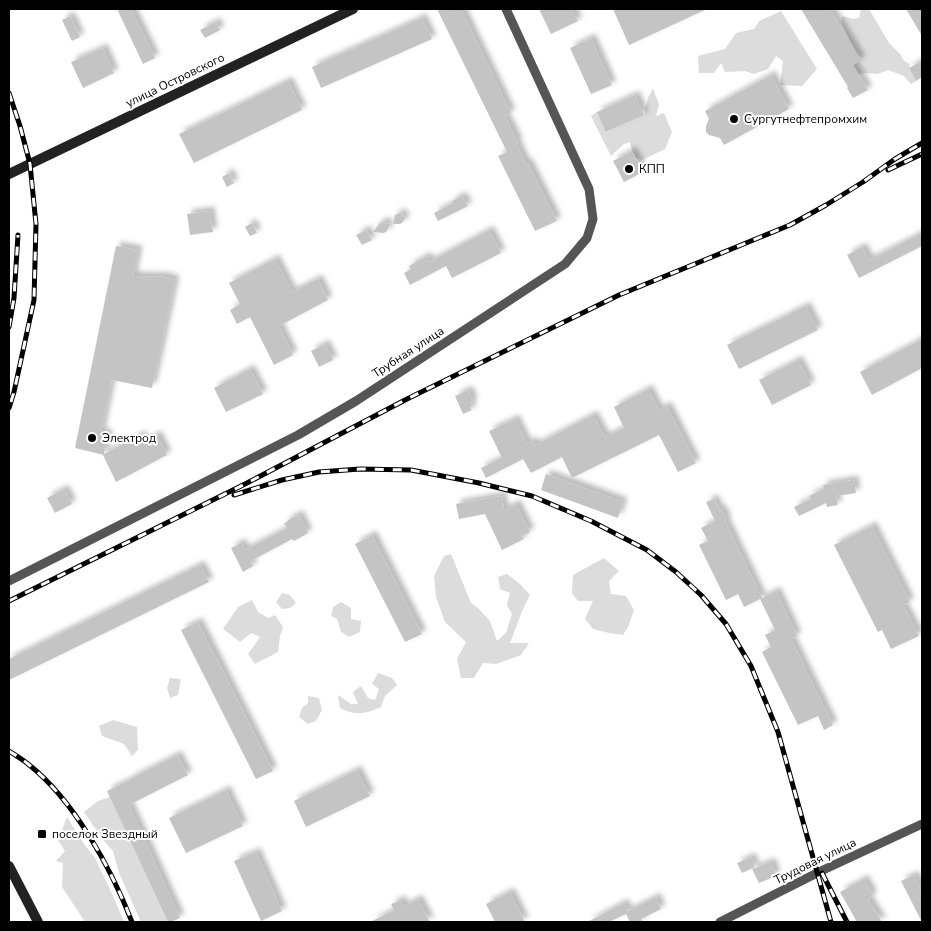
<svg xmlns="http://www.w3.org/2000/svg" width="931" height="931" viewBox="0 0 931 931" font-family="'Nunito Sans',sans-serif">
<defs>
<filter id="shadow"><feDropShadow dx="4.5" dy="-4.5" stdDeviation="2.5" flood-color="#0004"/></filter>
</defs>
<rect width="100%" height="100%" fill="#fff"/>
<g fill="#dcdcdc">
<path d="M861,9H869L889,43L900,54L904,61L910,64L909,68L916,81L911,84L904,76L888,70L878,74L865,73L851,76V44L841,21L843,16L853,19L859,18Z"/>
<path d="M781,11L817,69L802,86L780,85L783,61L776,56L768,69L754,74L745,71L725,72L721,63L714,73H699L698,56L725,49L736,33L754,29L759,21Z"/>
<path d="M653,88L659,105L656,116L664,113L672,132L665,149L642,160L636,158L632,151L630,142L624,144L611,156L591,116L597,112L607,132L644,115L648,98Z"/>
<path d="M451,554L471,603L478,608L490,621L497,641L506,633L512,614L507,605L510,593L500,589L498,577L507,574L520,584L530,595L523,609L510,643H529L521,655L496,664L483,663L474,678H461L457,659L466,642L445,622L436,597L434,576L444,556Z"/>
<path d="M604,558L619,571L609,581L611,594L626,596L634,610L628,627L623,635L609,633L593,629L585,619L593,601H578L572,593L573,575Z"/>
<path d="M282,593L290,595L296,603L290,608L282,609L276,602Z"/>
<path d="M252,600L258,612L268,618L275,615L283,627L280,636L278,652L255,664L248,654L260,637L251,633L240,642L223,629L238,607Z"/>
<path d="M341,602L351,608V619L361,621L360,632L349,637L341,632L337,619L331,616L333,607Z"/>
<path d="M378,673L392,678L397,685L385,696L381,707C366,714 355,716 340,708L338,695L351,704H358L353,692L361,686L368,698L375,700L379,689L372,684Z"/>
<path d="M170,678L181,679L178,695L170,698L167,688Z"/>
<path d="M308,696L319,698L322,710L316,721L308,724L299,717L302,708L308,703Z"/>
<path d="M113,720L137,727L138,750L132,756L124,744L102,736L99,726Z"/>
<path d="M110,797L168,922H141L119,873L113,851L104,841L84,812L98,801Z"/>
<path d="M67,817L84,844L95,858L114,898L124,922H85L62,887L63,863L56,861L65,851L58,840Z"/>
</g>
<g fill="#c4c4c4" filter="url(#shadow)">
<path d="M117,9H131L155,58L143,64Z"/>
<path d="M437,9H461L511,113L505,116L518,142L516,143L526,164L528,163L557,221L535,231L498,156L507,152Z"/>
<path d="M539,9H571L578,21L551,34Z"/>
<path d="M613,9H707L629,45Z"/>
<path d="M801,9H830L861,60L853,65L868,90L853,98L847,88L848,87Z"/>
<path d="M906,9H922V36Z"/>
<path d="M70,16L80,37L72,41L62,20Z"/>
<path d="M422,18L432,39L321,88L312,67Z"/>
<path d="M216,22L220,30L205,38L200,30Z"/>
<path d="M591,38L612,85L591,94L570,48Z"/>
<path d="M103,48L114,73L83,88L71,62Z"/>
<path d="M922,61V77L916,81L909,68Z"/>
<path d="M771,75L789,109L724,145L720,138L709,135L706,132V126L709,119L705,111Z"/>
<path d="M288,81L302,110L194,163L179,134Z"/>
<path d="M635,95L644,115L606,132L597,112Z"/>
<path d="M632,151L643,172L624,182L613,161Z"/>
<path d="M229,173L234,183L227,187L222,177Z"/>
<path d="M462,196L468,206L438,221L434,213L453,203L452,201Z"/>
<path d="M210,211L213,232L190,235L187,214Z"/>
<path d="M400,213L404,216L405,219L403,222L400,224H393L395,215Z"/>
<path d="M382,222L390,224L387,231L384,233L373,232L379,224Z"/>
<path d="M252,223L257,233L250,236L245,227Z"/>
<path d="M366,230L372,240L362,245L356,235Z"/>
<path d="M489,230L501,253L452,278L446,266L410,285L404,273L411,269L409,266L427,256L429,262Z"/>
<path d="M922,233V246L859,278L847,255L862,247L869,260Z"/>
<path d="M116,246L138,250L133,276L165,277L175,280L152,388L112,380L101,432L108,434L104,454L141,435L144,442L157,435L167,455L116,482L103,455H104L75,448Z"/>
<path d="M275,259L292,292L318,279L328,300L279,326L293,355L274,365L250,317L237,324L230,310L240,304L229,283Z"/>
<path d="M806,306L818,330L739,369L727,345Z"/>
<path d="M922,339V368L872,395L860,372Z"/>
<path d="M325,344L333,360L319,367L311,351Z"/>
<path d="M798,360L811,385L772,405L759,380Z"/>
<path d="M250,369L263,394L226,412L214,388Z"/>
<path d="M648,389L659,410L667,406L696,463L678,472L659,435L572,478L562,457L531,473L523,459L486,478L481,468L502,458L489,431L515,419L527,444L533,441L535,445L593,415L605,437L624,428L614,407Z"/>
<path d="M468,390L473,401L471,402L472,406L470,407L472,410L463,414L455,396Z"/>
<path d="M546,474L623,502L618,518L541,490Z"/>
<path d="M854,480L856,493L836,496L838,505L827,507L826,503L799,516L794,507L811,499L809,496L824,489L823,485Z"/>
<path d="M64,489L72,504L55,513L47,498Z"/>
<path d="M502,496L504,510L516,504L530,532L522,536L524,539L502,550L485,514L459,519L456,504Z"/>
<path d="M714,499L719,510L721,509L727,520L725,521L762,598L744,607L738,594L726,600L699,545L708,541L701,528L715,521L706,502Z"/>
<path d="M299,515L308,533L294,541L292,539L251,561L253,566L243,572L231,548L241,543L245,550L287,528L284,524L291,518Z"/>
<path d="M872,526L910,602L903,605L919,636L891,649L882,630L878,632L834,545Z"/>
<path d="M372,535L422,634L405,642L355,544Z"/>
<path d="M200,565L209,582L9,680V659Z"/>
<path d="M776,591L797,636L791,639L833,725L824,730L818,716L798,725L762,652L771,647L765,635L775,630L760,599Z"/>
<path d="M198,622L273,771L256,779L181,630Z"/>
<path d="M177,755L188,775L129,805L180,918L171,922H168L107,791L130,780V779Z"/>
<path d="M357,770L370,796L306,827L294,801Z"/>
<path d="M226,790L243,826L186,853L169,818Z"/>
<path d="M256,852L282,911L261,921L234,861Z"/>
<path d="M751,857L755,867L742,873L737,863Z"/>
<path d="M771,862L776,876L759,883L752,869Z"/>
<path d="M914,875L922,891V922L901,881Z"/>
<path d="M864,879L873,896L868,899L882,922H857L840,892Z"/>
<path d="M510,892L525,922H495L486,904Z"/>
<path d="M656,897L661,909L641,919L643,922H630L626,914L609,922H587L624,903L628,911Z"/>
<path d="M418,899L430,922H370L394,910L391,904L401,900L404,906Z"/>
</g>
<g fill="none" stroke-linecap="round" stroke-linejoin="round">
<g stroke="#555" stroke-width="9">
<path d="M9,581L298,435L356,401L565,264L587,238L593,219L589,189L506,9"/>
<path d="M720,922L821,871L922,824"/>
</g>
<g stroke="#222" stroke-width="10">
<path d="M9,174L353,9"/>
<path d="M9,866L38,922"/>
</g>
<g stroke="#000" stroke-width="5">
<g id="rail">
<path d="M9,93L20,126L30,164L36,224L34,300L14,392L9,408"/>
<path d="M888,170L922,154"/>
<path d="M9,327L14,298L18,235"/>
<path d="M234,495L282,480L319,472L360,469L411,470L479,483L532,496L591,521L647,550L676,572L701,595L726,624L751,666L778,732L831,922"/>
<path d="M9,601L247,483L407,399L619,295L790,225L826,205L863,182L895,159L922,143"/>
<path d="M9,751C15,755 22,759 28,764C74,800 111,868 132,922"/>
<path d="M822,873L847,922"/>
</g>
</g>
<use href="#rail" stroke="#fff" stroke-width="3" stroke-dasharray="9" stroke-linecap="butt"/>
</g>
<g fill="#000" stroke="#fff" stroke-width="2">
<circle cx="734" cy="119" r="5"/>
<circle cx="629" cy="169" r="5"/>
<circle cx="92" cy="438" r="5"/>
<rect x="37" y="829" width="10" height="10" rx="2.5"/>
</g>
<g text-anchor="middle" stroke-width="4" stroke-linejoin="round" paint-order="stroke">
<g font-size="12" fill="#000" stroke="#fff">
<text transform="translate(175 80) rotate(-26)" y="4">улица Островского</text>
<text transform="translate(408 352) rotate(-33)" y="4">Трубная улица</text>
<text transform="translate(815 861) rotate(-26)" y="4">Трудовая улица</text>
</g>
<g font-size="12" fill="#000" stroke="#fff" text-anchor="start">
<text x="744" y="123">Сургутнефтепромхим</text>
<text x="639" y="173">КПП</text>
<text x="102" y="442">Электрод</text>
<text x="52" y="838">поселок Звездный</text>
</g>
</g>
<rect width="931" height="931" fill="none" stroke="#000000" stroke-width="20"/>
</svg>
